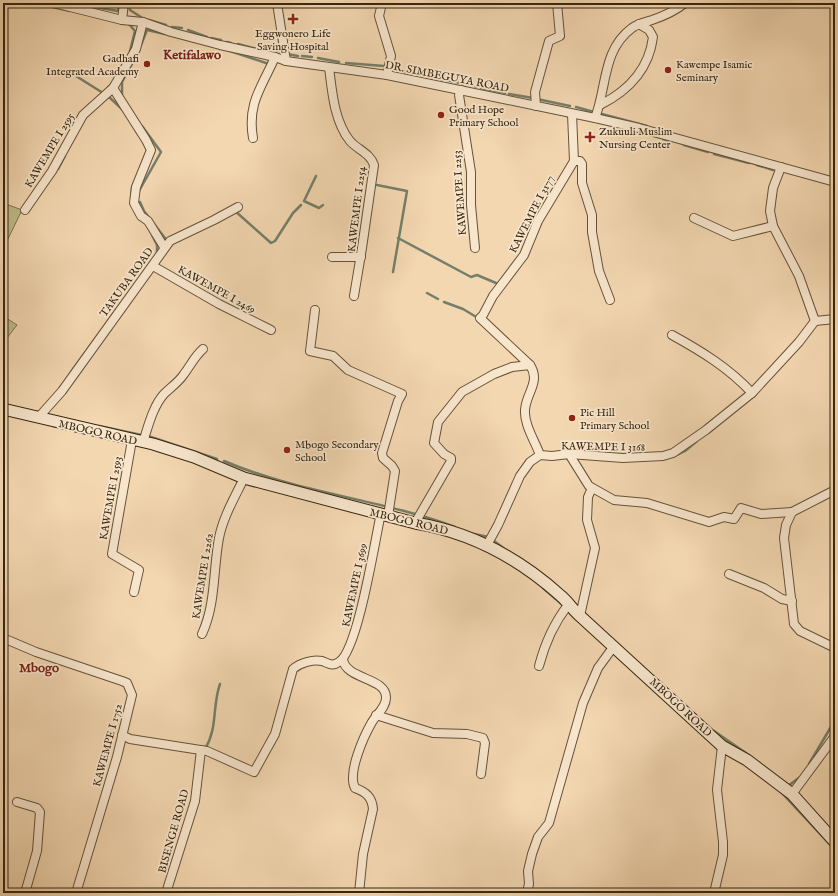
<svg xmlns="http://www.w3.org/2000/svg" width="838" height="896" viewBox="0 0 838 896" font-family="'IM FELL English',serif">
<rect width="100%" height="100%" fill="#f3d7b1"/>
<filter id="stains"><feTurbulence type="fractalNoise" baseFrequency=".005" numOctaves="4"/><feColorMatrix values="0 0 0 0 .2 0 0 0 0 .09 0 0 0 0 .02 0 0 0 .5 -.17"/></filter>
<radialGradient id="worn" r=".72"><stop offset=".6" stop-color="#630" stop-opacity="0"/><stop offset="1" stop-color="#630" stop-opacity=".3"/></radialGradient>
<g fill="#bebd89" stroke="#7a724c">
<path d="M3,203L22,210L3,249Z"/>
<path d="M3,316L17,325L3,343Z"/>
</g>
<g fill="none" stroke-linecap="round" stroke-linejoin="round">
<g stroke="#747f6b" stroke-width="2.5">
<path d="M35,3L70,11"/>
<path d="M129,3L130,10L144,19"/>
<path d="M76,4L118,11L120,3"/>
<path d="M149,20L166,25"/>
<path d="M128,23L135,31L130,51"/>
<path d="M172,27L182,28"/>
<path d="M188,30L207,37"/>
<path d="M211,38L221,40"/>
<path d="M227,42L231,43"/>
<path d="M238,44L268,52L278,51"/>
<path d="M141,45L147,30L165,34"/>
<path d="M230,51L269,64"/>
<path d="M287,54L298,56"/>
<path d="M302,56L312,57"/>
<path d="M318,58L339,62"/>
<path d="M346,63L384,66"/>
<path d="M391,66L407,72L470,85"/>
<path d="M68,71L103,93L113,82"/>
<path d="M475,86L476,87"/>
<path d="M481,88L505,93"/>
<path d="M509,94L533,98"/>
<path d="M122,97V82L135,58"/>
<path d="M107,98L109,97L123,110"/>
<path d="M537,99L570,106"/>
<path d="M576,107L594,112"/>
<path d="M602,114L647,126"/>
<path d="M632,130L658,137"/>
<path d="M663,139L670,141"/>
<path d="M684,145L708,152"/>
<path d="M714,154L749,163"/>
<path d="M757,165L773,170"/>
<path d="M58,169L65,156"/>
<path d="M316,176L304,201L319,208L323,205"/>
<path d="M377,185L407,191L393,272"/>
<path d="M139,191L161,152L142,126"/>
<path d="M131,198L132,187"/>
<path d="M140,202L144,211L168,242"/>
<path d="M235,211L271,243L275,241L293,213L301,205"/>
<path d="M152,235L157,245V254"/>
<path d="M398,238L471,277L477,275L496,283"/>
<path d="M427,293L438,299"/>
<path d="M444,302L463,309L478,318"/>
<path d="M71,372L121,303"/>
<path d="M53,426L84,433"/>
<path d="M99,426L151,437L217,459"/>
<path d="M677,455L685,451L697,441"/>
<path d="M224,461C299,493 380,499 455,527"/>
<path d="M469,533L489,537L510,553"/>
<path d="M543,588L565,607"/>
<path d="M714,731L746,753"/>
<path d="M205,749C218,728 212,706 220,684"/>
<path d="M809,764L835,720"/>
<path d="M788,786L800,777"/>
<path d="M781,792L835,850"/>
</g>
<g stroke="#665238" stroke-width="10">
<g id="street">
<path d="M54,3L122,20L143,22L171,32L220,45L275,57L286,61L387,75L595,118L639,128L835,182"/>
<path d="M277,3L286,61"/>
<path d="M382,3L379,16L391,56L387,75"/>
<path d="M122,20L124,3"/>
<path d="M143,22L136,49L113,88L146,140L151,150L136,187L134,203L141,216L148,221L164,247"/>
<path d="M329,67C332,91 334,121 350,141C358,150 370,153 374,165L362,248L354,296"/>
<path d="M461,90L459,95L471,172V205L475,248"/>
<path d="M600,105C628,91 649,69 653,37L649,30L639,24"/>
<path d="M536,106L535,92L549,41L560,36L557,3"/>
<path d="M595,118C607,88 602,50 632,28C637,24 645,22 652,20C664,16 675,11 685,3"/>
<path d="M253,138C247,103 262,87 275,57"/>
<path d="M574,161H580L582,164V183L592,215V232L599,271L610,300"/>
<path d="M781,167L773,188L770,211L773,226L799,276L815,321"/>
<path d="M25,210L52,171L83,115L113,88"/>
<path d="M694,218L733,236L773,226"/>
<path d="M332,257H361"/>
<path d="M153,266L219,304L271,330"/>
<path d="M315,310L310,351L333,356L348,370L402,394L398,401L382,453L383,458L392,466L395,471L388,516"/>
<path d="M815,321L835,319"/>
<path d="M672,335C701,351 729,368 752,393"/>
<path d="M38,418L62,391L170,241L214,220L238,207"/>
<path d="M132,440L112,554L139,570L134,592"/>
<path d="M143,442C148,427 153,406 164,394C171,387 179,382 184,374C191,365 194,357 203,349"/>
<path d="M569,454L589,486L614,500L647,503L709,522L724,517L734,519L741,508L761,514L792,512"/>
<path d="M540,455C535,441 524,425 525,410C526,393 541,382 530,365L480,318L483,315L493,296L524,255L538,221L574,161L572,114"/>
<path d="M835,490L792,512L786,525L784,538L794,624L800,631L835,648"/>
<path d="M415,523L451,461V458L444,454L434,443L438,422L462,392L494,374L512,367L530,365"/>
<path d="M487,545L498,525L520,476L530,462L540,455L552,456L569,454L623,458L663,456L673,453L706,430L752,393L799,342L815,321"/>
<path d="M729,574L764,588L782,599L792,601"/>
<path d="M580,616L595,548L587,520L588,497L592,488"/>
<path d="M202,634C216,604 213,570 219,538C223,517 235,497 244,478"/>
<path d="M3,638L36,652L122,681L127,683L132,695L117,757L76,893"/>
<path d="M343,659C345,680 387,677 386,698C386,707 377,714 372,722C364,736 347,773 355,788C366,792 372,797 373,809L363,854L359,893"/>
<path d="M539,666C545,643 554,623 568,605"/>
<path d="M376,715L433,733L467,734L483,738L485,743L481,774"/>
<path d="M122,735L130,739L207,751L254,772L275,734L293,669C300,663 313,659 322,661C328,663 332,667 339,662C358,650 375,540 381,513"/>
<path d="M792,794L835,736"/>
<path d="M17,802L37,808L40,812L37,851L25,893"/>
<path d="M166,893L195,801L201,750"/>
<path d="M530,893L527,892L529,884L528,871L532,854L538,837L549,823L583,703L598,668L614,646"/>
<path d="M714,893L723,855V842L717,790L722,746"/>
</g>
</g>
<g stroke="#37260f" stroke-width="13">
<path id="secondary" d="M3,409L153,444L194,457L244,478L415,523C470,532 520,559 561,596C568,602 573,610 580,616L722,746L747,760L792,794L835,842"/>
</g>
<use href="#street" stroke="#f7e5cc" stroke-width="8"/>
<use href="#secondary" stroke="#f7e5cc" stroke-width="11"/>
</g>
<g fill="#8f2418" stroke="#f7e5cc" stroke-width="1.5">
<path d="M291 13h4v4h4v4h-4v4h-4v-4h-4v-4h4z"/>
<circle cx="147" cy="64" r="4"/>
<circle cx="668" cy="70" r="4"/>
<circle cx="441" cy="115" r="4"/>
<path d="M588 131h4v4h4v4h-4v4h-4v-4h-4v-4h4z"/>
<circle cx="572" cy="418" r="4"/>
<circle cx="287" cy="450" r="4"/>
</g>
<g text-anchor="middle" stroke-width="3.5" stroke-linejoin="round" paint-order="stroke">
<g font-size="11" fill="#37260f" stroke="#f7e5cc" text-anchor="start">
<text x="293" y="37" text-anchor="middle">Eggwonero Life<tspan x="293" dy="13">Saving Hospital</tspan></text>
<text x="139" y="62" text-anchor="end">Gadhafi<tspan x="139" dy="13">Integrated Academy</tspan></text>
<text x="676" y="68">Kawempe Isamic<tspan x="676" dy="13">Seminary</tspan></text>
<text x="449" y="113">Good Hope<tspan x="449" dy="13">Primary School</tspan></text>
<text x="599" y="135">Zukuuli Muslim<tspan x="599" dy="13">Nursing Center</tspan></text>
<text x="580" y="416">Pic Hill<tspan x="580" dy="13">Primary School</tspan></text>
<text x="295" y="448">Mbogo Secondary<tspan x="295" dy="13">School</tspan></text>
</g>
<g font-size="11" fill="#37260f" stroke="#f7e5cc">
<text transform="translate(447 76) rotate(11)" y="4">DR. SIMBEGUYA ROAD</text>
<text transform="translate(49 150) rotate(-59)" y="4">KAWEMPE I 2595</text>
<text transform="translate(459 193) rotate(-94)" y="4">KAWEMPE I 2253</text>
<text transform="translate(356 209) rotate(-83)" y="4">KAWEMPE I 2254</text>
<text transform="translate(531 214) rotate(-63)" y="4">KAWEMPE I 3177</text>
<text transform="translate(126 282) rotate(-54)" y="4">TAKUBA ROAD</text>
<text transform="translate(217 289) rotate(29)" y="4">KAWEMPE I 2469</text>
<text transform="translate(98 432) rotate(13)" y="4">MBOGO ROAD</text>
<text transform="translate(603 446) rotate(1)" y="4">KAWEMPE I 3168</text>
<text transform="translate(110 498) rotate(-80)" y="4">KAWEMPE I 2593</text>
<text transform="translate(409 521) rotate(14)" y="4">MBOGO ROAD</text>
<text transform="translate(202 576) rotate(-81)" y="4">KAWEMPE I 2262</text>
<text transform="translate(354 585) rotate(-78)" y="4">KAWEMPE I 3699</text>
<text transform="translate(681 707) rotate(43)" y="4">MBOGO ROAD</text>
<text transform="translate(107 745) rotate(-75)" y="4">KAWEMPE I 1752</text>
<text transform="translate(173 831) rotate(-74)" y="4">BISENGE ROAD</text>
</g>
<g font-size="13" font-weight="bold" fill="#7a1f14" stroke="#f7e5cc">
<text x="192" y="59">Ketifalawo</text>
<text x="39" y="672">Mbogo</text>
</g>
</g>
<rect width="838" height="896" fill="none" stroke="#f3d7b1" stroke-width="16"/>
<rect x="4" y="4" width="830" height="888" fill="none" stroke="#37260f" stroke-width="2"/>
<rect x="8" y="8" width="822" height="880" fill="none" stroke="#37260f"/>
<rect width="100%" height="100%" filter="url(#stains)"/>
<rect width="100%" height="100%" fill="url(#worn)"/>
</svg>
